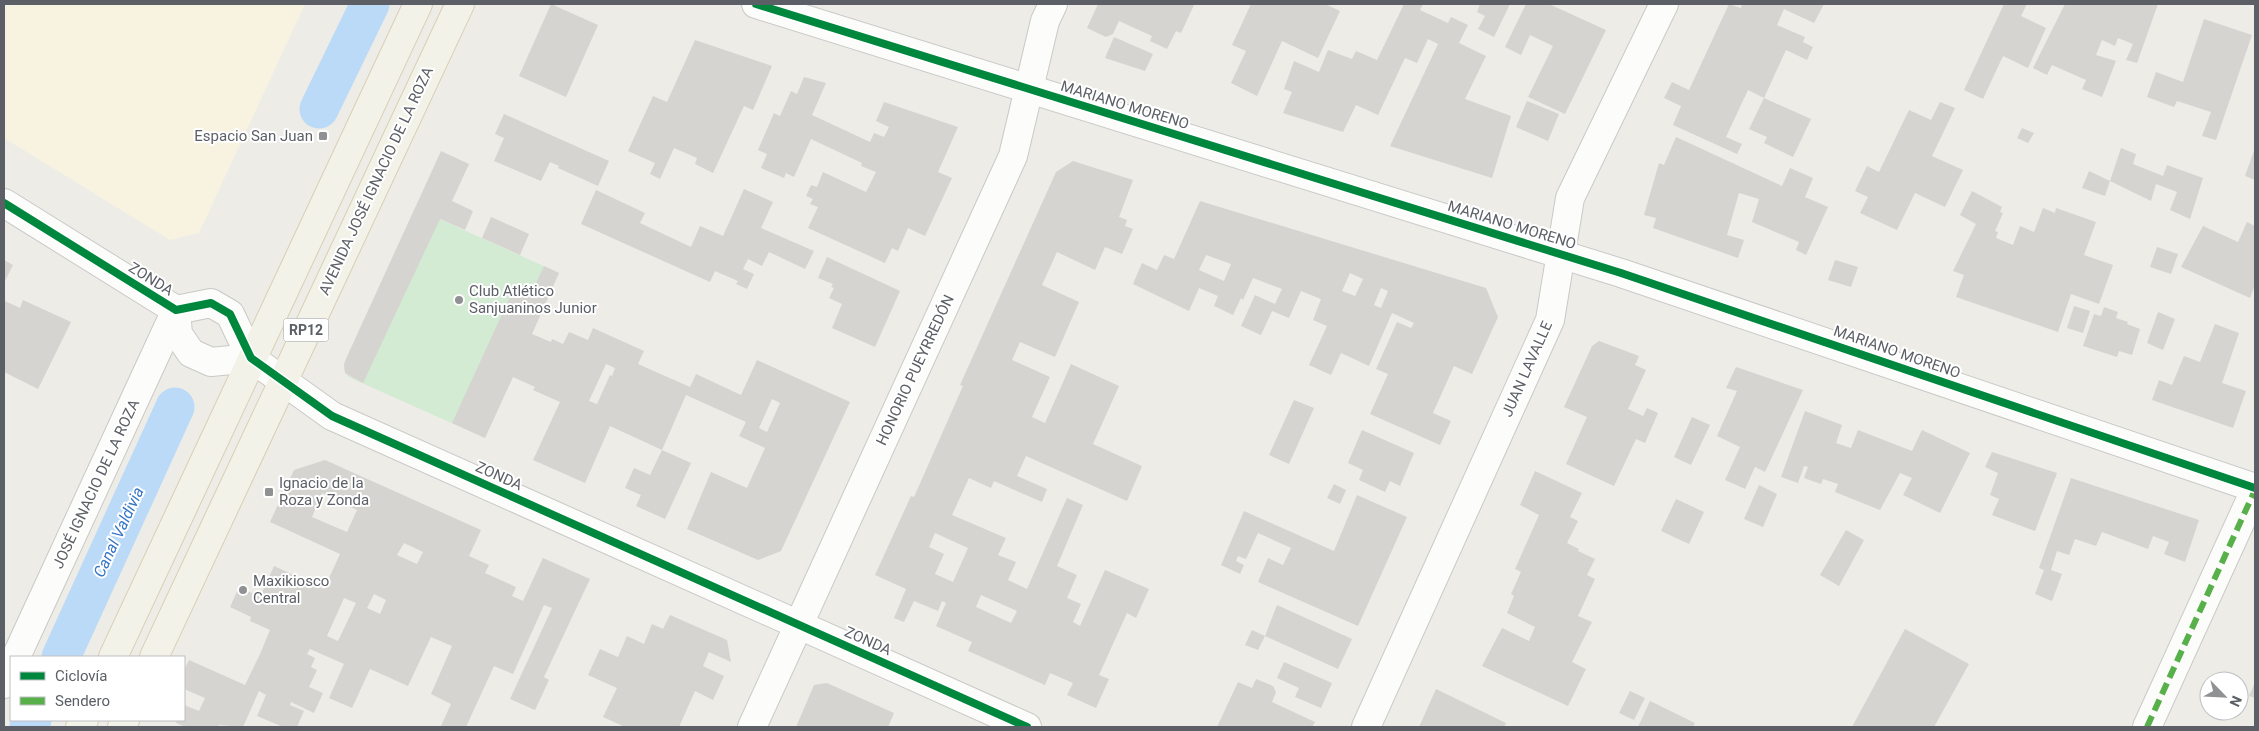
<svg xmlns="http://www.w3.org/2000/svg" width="2259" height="731" viewBox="0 0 2259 731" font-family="Roboto,sans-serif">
<rect width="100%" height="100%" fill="#edece7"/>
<path fill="#f7f3e0" d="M4,4H305L199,233L170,240L4,138Z"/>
<path fill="#d3ebd2" d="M415,208L559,273L485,438L353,379L348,376L344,369L346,359Z"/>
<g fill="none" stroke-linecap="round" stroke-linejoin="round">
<g stroke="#bbdaf8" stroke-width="39">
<path d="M319,109L370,4"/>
<path d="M61,657L175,407"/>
<path d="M29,727L32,720"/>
</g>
</g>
<g fill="#d5d4d1" fill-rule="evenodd">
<path d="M551,4L598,25L566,97L519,76Z"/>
<path d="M1098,4H1190L1194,5L1181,33L1176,31L1167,49L1150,41L1152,36L1119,21L1113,34L1106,37L1087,28Z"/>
<path d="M1251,4H1325L1340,11L1318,58L1282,41L1257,96L1231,83L1246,51L1232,45Z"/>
<path d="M1404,4H1423L1420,10L1448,23L1451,17L1468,25L1459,43L1486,56L1465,99L1511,116L1492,178L1390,146L1438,44L1428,39L1417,63L1405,58L1378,115L1356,105L1343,132L1283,113L1292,92L1284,89L1294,61L1319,72L1328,50L1352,59L1356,51L1377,60Z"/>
<path d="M1480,4H1510L1494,37L1478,29L1485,16L1477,12Z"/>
<path d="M1526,4H1549L1606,30L1565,114L1528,97L1553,46L1530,35L1521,55L1505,47Z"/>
<path d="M1729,4L1741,8L1742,4H1824L1814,23L1784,9L1777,25L1805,37L1803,42L1813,47L1807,60L1786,50L1764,98L1748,90L1726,137L1742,144L1737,154L1673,125L1681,106L1664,98L1672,82L1689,90Z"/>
<path d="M2004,4H2027L2021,16L2046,28L2028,68L2003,56L1983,99L1964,90Z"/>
<path d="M2065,4H2158L2137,63L2126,60L2133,44L2118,38L2115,46L2102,40L2096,55L2116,61L2102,97L2082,89L2086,80L2052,65L2047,75L2033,68Z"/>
<path d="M2204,19L2252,35L2216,140L2202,136L2211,112L2177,101L2174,107L2147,97L2156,72L2183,82Z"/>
<path d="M1114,37L1153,54L1145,71L1105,58Z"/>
<path d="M695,40L772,66L753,110L744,106L713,173L695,164L697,158L674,148L660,179L650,174L655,163L628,151L653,96L667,102Z"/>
<path d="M804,77L826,83L812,115L870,142L874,133L884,137L889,127L876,121L884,102L958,127L938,172L952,178L925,236L908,228L898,251L892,248L885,263L808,228L818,207L810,204L813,199L806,196L811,185L817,187L823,172L866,192L876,172L861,166L862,163L811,139L794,177L786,173L784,178L761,168L767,154L758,150L774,113L780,116L791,91L797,94Z"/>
<path d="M1764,98L1811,119L1793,157L1764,143L1767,137L1749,129Z"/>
<path d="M1527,101L1559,114L1548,141L1516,127Z"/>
<path d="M1940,102L1955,108L1932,156L1963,170L1945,207L1915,193L1897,230L1860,213L1868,197L1855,191L1867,166L1879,172L1909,110L1931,120Z"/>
<path d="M504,114L609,161L598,186L558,168L559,166L550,162L541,181L494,161L504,138L495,134Z"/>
<path d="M2022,128L2034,133L2028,143L2017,138Z"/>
<path d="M1676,137L1782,186L1790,168L1813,178L1805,197L1828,207L1806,255L1796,250L1799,242L1752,222L1759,199L1739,193L1727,235L1744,240L1738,258L1653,228L1656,218L1644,215L1659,163L1664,165Z"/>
<path d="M2121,148L2136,154L2133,164L2163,176L2167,165L2203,178L2190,219L2170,210L2177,192L2156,184L2151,201L2110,181L2105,196L2082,188L2089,171L2110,181Z"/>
<path d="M2255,148V180L2245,176Z"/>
<path d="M441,151L469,164L452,201L473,211L465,230L440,219L363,383L345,373L344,364L346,359Z"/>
<path d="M1073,161L1133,180L1119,217L1127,220L1125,226L1133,229L1122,254L1105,247L1095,270L1057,252L1042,285L1079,302L1055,357L1020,342L1012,360L1050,377L1032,417L1045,423L1071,364L1119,386L1093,444L1142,466L1127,501L1026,456L1017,476L1047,489L1042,502L994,481L991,488L969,478L952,515L1006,538L998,555L1016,562L1008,580L1027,589L1067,498L1083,505L1057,566L1077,575L1067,598L1081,604L1073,622L1080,626L1105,570L1149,589L1136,618L1127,613L1099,675L1109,679L1096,708L1067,695L1073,683L1050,673L1045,685L968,651L972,642L936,626L946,603L942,601L938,611L914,601L904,622L894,618L906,589L875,575L911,496L914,497L963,386L960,385L1056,172ZM935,533L968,548L953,582L935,574L944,554L929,547ZM981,595L1017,611L1011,623L976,607Z"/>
<path d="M744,189L773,202L761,228L814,251L805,269L769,252L762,266L748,259L743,269L754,274L747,289L736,284L738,281L715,271L710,282L581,224L596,190L645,213L640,223L691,247L700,226L723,236Z"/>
<path d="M1972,191L2002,207L2000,212L2003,213L1995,231L1998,232L1996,238L2013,245L2020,226L2034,232L2043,208L2055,213L2056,208L2096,222L2084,255L2113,265L2099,304L2071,294L2058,332L1956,297L1964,275L1953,271L1976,224L1960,215Z"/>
<path d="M1200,201L1486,288L1498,317L1472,374L1454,366L1433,413L1451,421L1440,445L1370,414L1388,374L1376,369L1397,322L1411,328L1414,323L1392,313L1369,366L1341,353L1331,375L1309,365L1327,326L1313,320L1321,299L1301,291L1289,318L1272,311L1261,335L1241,326L1255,295L1275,304L1282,289L1253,278L1243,300L1241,298L1233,315L1214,306L1218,296L1199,288L1189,311L1133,284L1142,263L1157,270L1164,255L1174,259ZM1206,255L1231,264L1224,281L1199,270ZM1350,273L1363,279L1355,296L1342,291ZM1381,288L1388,291L1381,308L1374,305Z"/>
<path d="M491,217L529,234L520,255L482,238Z"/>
<path d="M2247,222L2255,226V285L2250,298L2181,267L2203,226L2238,242Z"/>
<path d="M2157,247L2178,254L2171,274L2150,267Z"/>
<path d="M827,257L900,291L875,347L832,328L842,304L829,298L834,288L831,287L833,284L818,278Z"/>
<path d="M4,260L13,265L4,283Z"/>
<path d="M1835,260L1858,267L1851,287L1828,280Z"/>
<path d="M544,266L559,273L532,334L551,342L552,339L563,344L569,332L588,340L593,328L644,351L638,364L690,387L696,374L741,395L757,360L850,402L781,551L758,560L687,529L711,472L747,488L765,448L739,436L746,422L686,395L662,450L610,426L585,483L533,460L560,402L533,390L535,387L513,377L485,438L452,423L515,286L531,294ZM606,364L615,368L612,376L610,375L597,404L589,401ZM772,399L780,403L767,432L759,428Z"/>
<path d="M23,300L71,322L38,389L4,372V303L5,301L20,308Z"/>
<path d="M2074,306L2090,311L2083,333L2067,328Z"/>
<path d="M2104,307L2118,312L2116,318L2128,322L2127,324L2140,329L2132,355L2119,351L2117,357L2083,346L2094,314L2101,316Z"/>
<path d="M2158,312L2175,319L2163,350L2147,343Z"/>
<path d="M2215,324L2239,333L2222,383L2246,391L2233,428L2152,400L2159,380L2172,385L2184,356L2200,362Z"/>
<path d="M1599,341L1639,356L1635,365L1646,370L1628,409L1643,416L1647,408L1658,413L1645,443L1636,439L1614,486L1566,464L1587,417L1564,407L1592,346Z"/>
<path d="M1736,367L1803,390L1765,472L1755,467L1745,489L1725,480L1740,447L1717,436L1737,391L1726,388Z"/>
<path d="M1294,400L1314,408L1289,464L1269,455Z"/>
<path d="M1805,411L1842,425L1836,443L1851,448L1858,430L1912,451L1922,430L1970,453L1940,513L1903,495L1912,478L1900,473L1880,510L1835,492L1838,484L1823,479L1821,484L1804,478L1808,467L1804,466L1798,483L1781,477Z"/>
<path d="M1692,417L1710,425L1691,465L1674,457Z"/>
<path d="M1362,430L1414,453L1400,486L1390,481L1385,492L1359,480L1363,470L1348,463Z"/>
<path d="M662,450L691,463L665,519L636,506L641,495L625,488L634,468L650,475Z"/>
<path d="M1992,452L2057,473L2035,531L1992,515L1999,499L1990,495L1998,473L1985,467Z"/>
<path d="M325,460L481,530L469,556L489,565L485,573L516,587L512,596L523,601L543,558L590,579L544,677L549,680L535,710L510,699L552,608L544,605L513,674L494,666L466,727L441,726L451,704L431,694L452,646L431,637L408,686L370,669L352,708L329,698L344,664L310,649L307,654L315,658L311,667L317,670L309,687L323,693L314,713L291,702L290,705L304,711L297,727H283L257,716L266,695L259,691L243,727L219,725L218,727H186L176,723L177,720H184V705L199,711L205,698L184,689V670L189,660L245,685L260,654L270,630L250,621L251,617L230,607L239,587L260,597L274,566L324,589L340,554L270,522L294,470ZM322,493L357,510L347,532L312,517ZM404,543L423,552L417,564L397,555ZM374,594L386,600L380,614L367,608ZM344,598L356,603L338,641L327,636Z"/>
<path d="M1535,471L1582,493L1570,517L1578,521L1567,543L1579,549L1578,551L1595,559L1587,575L1595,579L1578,616L1592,622L1572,662L1586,669L1568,706L1482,666L1502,628L1529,641L1535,627L1507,613L1514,596L1511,594L1521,572L1515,569L1539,515L1520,505Z"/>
<path d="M2071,478L2199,520L2185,562L2164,554L2169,542L2153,536L2148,549L2102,532L2096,546L2075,539L2069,555L2057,551L2051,570L2062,574L2052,601L2035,594L2044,570L2039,568Z"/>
<path d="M1334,484L1346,490L1340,504L1327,498Z"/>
<path d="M1759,485L1777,494L1763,527L1744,519Z"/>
<path d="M1357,495L1407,517L1358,626L1258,582L1268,558L1283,565L1291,548L1258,533L1246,559L1238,556L1236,561L1244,565L1240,574L1221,565L1244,511L1334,551Z"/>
<path d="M1676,499L1704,512L1689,544L1661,531Z"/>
<path d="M1846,530L1864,540L1839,586L1820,575Z"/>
<path d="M1277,605L1352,639L1338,669L1265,636L1258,650L1245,645L1252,630L1265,636Z"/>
<path d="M670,615L727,640L731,662L709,652L703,666L724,676L713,700L695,691L679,727H625L603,717L617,688L588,675L600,649L618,657L627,636L644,644L652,624L663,629Z"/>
<path d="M1905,629L1969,664L1934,727H1852Z"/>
<path d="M1284,662L1332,683L1321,708L1295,697L1299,688L1277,678Z"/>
<path d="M1256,679L1273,686L1276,692L1272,702L1315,722L1312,727H1217L1238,682L1252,688Z"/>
<path d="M2255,682V698L2249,696Z"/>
<path d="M827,683L894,713L888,727H796L814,685Z"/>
<path d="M1436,689L1506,723L1504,727H1419Z"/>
<path d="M1630,691L1645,698L1634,720L1619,713Z"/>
<path d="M1650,701L1695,723L1693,727H1638Z"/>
</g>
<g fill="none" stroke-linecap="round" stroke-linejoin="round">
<g stroke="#c9c9c8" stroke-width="30">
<g id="minor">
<path d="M756,4L1621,273L2255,488"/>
<path d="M4,203L176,310L211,303L230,314L251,358L332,416L1027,727"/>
<path d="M176,310L178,334L191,353L211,362L251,358"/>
<path d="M16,657L176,310"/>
<path d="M4,684L11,667"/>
<path d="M752,727L1013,156L1045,21L1053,4"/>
<path d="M1366,727L1550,320L1570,198L1664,4"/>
<path d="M2147,727L2255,490"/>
</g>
</g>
<g stroke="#d7cfb3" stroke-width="30">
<g id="primary">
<path d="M113,657L418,4"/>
<path d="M154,657L460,4"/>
<path d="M80,727L84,720"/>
<path d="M122,727L125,720"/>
</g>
</g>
<use href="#minor" stroke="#fcfcfb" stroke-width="28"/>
<use href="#primary" stroke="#f3f2e8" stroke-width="28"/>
<path stroke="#58b04a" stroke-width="6" stroke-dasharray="12 6" stroke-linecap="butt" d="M2147,727L2255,490"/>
<g stroke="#fff" stroke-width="11">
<g id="cycleway">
<path d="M756,4L1621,273L2255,488"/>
<path d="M4,203L176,310L211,303L230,314L251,358L332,416L1027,727"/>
</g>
</g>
<use href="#cycleway" stroke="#00873e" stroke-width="8"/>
</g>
<g fill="#8f9193" stroke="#fff" stroke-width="2">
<rect x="318" y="131" width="10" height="10" rx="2.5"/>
<circle cx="459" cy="300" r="5"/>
<rect x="264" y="487" width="10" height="10" rx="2.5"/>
<circle cx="243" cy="590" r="5"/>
</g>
<g text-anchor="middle" stroke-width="4" stroke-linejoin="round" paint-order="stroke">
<rect fill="#fff" stroke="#8d9094" stroke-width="1" x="283.5" y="318.5" width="45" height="23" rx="4"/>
<g font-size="14" font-weight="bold" fill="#5c6066">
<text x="306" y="335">RP12</text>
</g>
<g font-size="15" fill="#5c6066" stroke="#fff">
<text transform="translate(1125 105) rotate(17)" y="5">MARIANO MORENO</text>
<text transform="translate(376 181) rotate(-65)" y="5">AVENIDA JOSÉ IGNACIO DE LA ROZA</text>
<text transform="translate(1512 225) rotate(17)" y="5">MARIANO MORENO</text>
<text transform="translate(151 279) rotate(32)" y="5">ZONDA</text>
<text transform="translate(1897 352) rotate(19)" y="5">MARIANO MORENO</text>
<text transform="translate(1527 369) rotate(-66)" y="5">JUAN LAVALLE</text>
<text transform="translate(915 370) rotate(-65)" y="5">HONORIO PUEYRREDÓN</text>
<text transform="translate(499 476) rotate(24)" y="5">ZONDA</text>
<text transform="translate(96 484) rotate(-65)" y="5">JOSÉ IGNACIO DE LA ROZA</text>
<text transform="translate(868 641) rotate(24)" y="5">ZONDA</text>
</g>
<g font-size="15" fill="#5c6066" stroke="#fff" text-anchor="start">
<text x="313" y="141" text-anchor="end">Espacio San Juan</text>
<text x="469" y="296">Club Atlético<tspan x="469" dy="17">Sanjuaninos Junior</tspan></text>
<text x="279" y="488">Ignacio de la<tspan x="279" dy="17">Roza y Zonda</tspan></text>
<text x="253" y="586">Maxikiosco<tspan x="253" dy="17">Central</tspan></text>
</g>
<g font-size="16" font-style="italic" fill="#3876c6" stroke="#fff">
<text transform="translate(118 532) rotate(-65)" y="6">Canal Valdivia</text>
</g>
</g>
<rect width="2259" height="731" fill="none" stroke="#5c6066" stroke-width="10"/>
<rect x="10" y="656" width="175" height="65" fill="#ffffff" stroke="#bebfc2"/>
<rect x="20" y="672" width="25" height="8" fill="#00873e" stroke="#bebfc2"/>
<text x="55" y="681" font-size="15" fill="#5c6066">Ciclovía</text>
<rect x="20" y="697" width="25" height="8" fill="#58b04a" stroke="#bebfc2"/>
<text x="55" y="706" font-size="15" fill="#5c6066">Sendero</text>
<g transform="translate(2224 696) rotate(114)"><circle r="24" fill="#ffffff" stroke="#bebfc2"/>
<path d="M0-4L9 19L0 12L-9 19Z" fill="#8f9193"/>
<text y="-8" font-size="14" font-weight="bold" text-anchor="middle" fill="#5c6066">N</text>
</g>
</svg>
